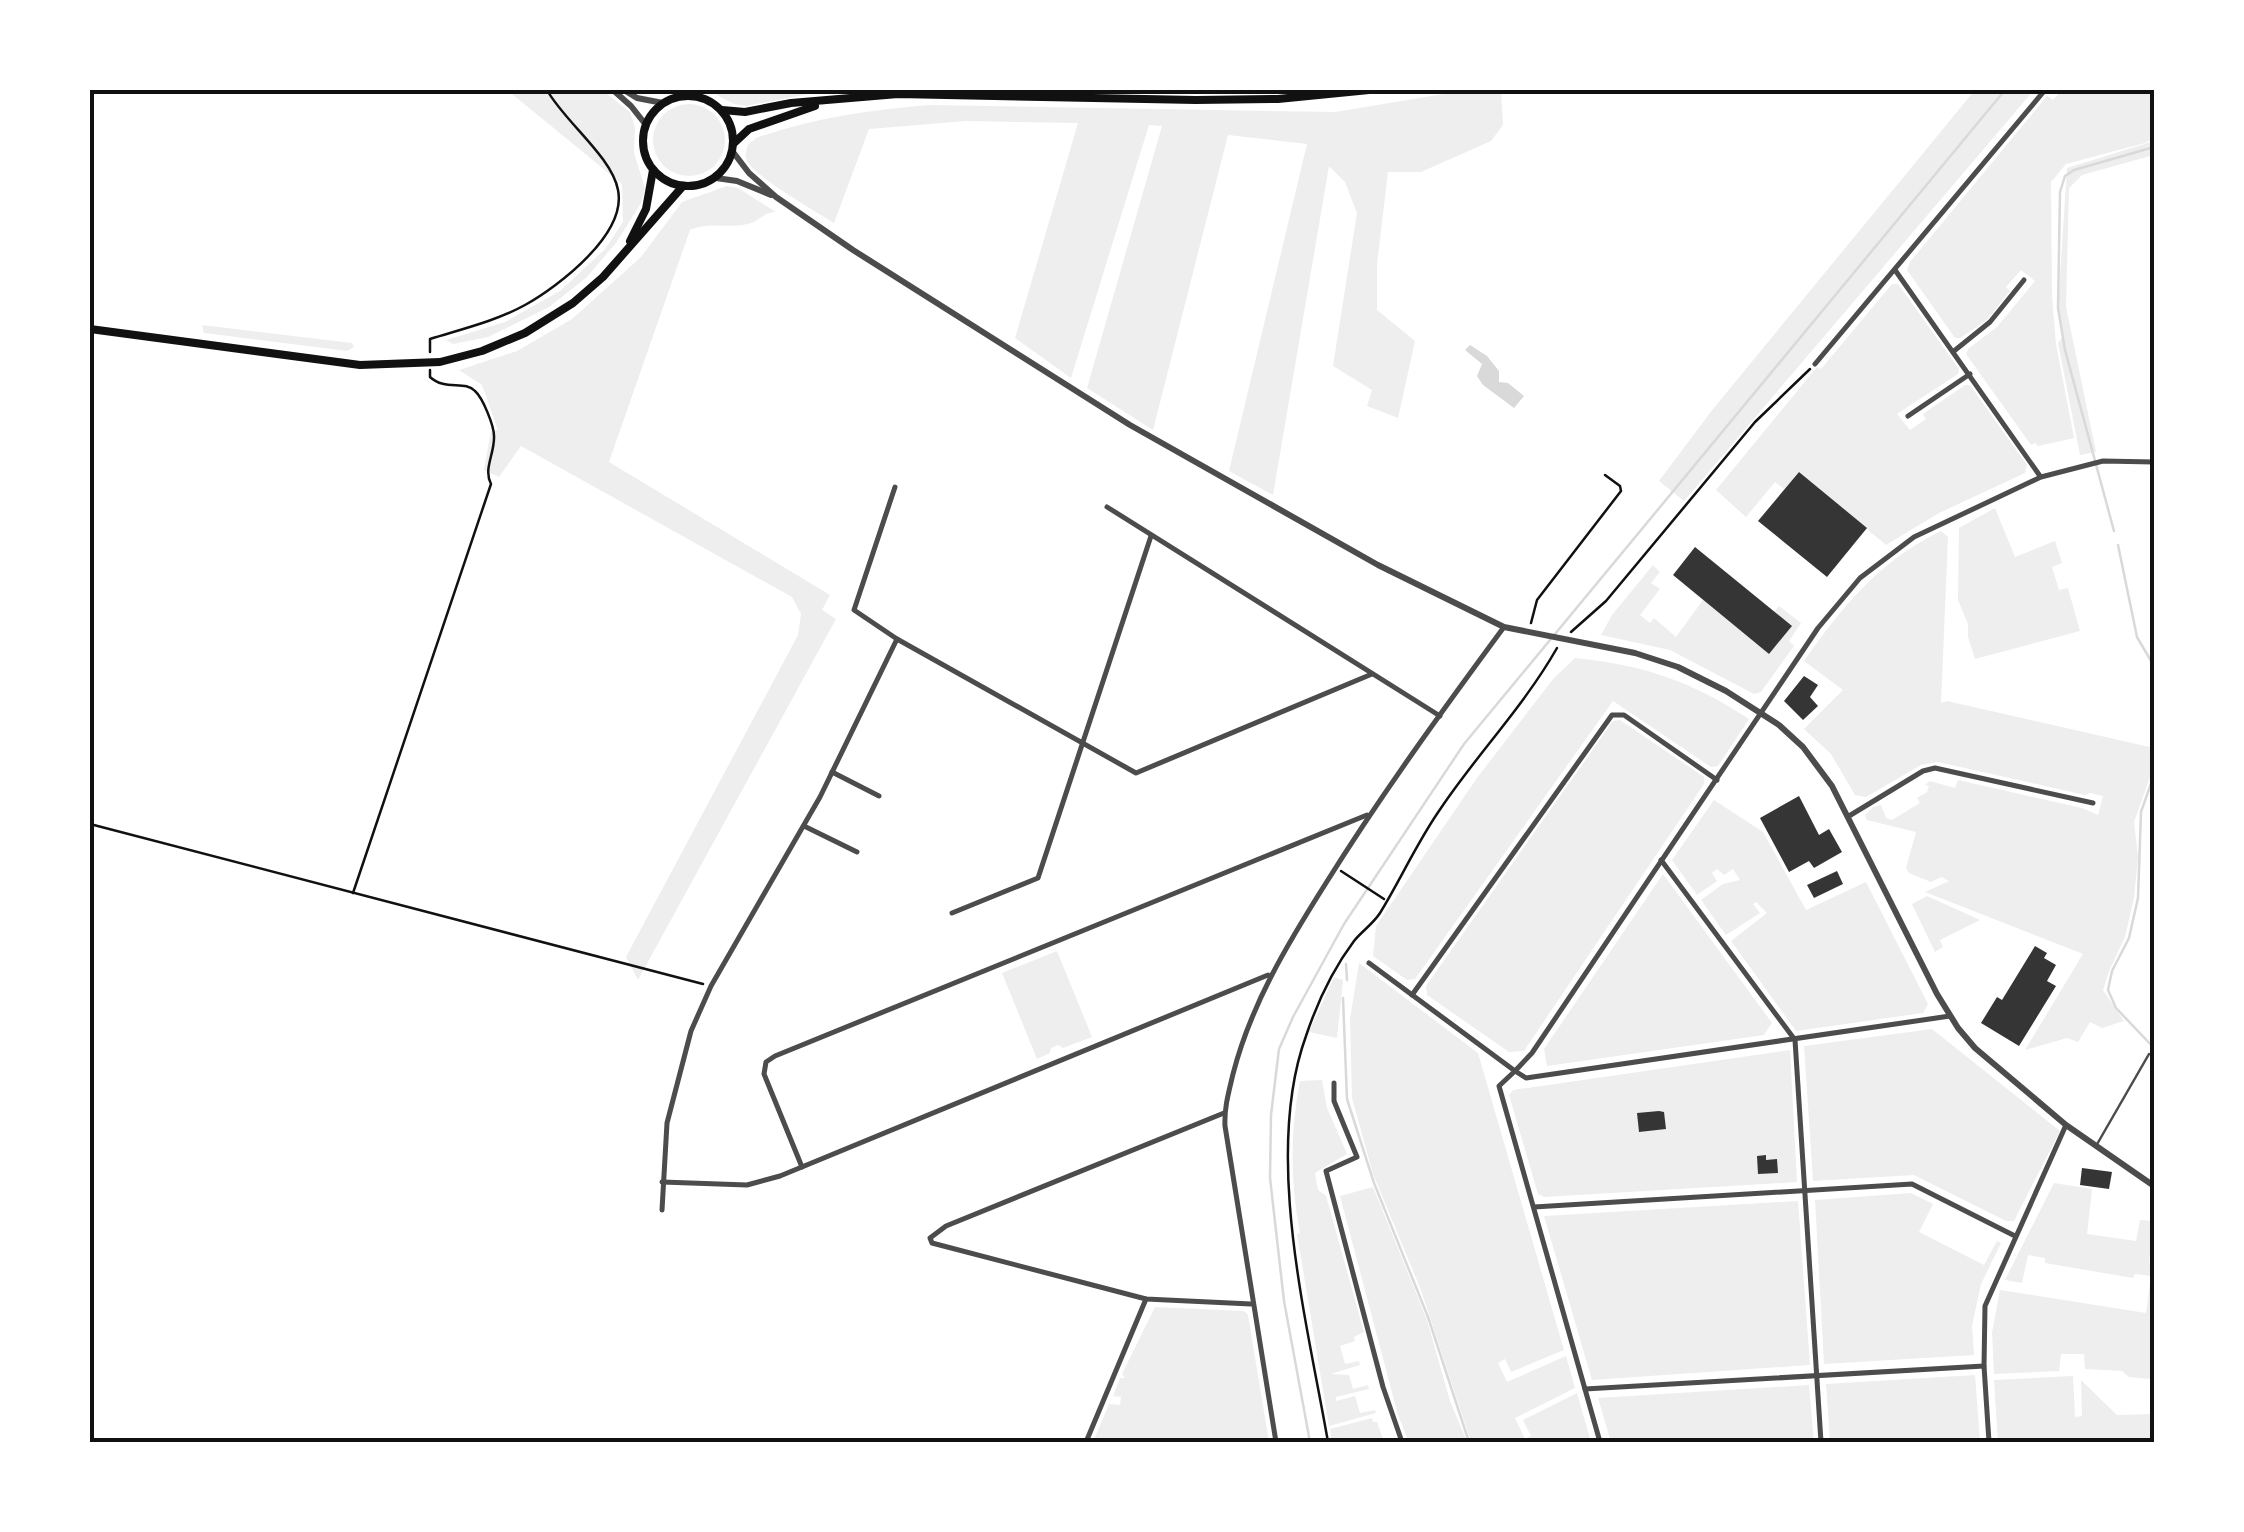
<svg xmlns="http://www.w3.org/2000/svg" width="2244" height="1532" viewBox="0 0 2244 1532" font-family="Commissioner,sans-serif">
<rect width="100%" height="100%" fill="#fff"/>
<g fill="#eee">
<path d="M507,90H602L630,112L635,127L634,153L645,188L641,203L616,243L586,278L549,307L488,337L453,344L446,340L505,322L560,291L605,249L623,222L622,184Z"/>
<path d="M707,90H829L746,106L734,104Z"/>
<path d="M1468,90H1501L1503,125L1491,141L1421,172H1388L1377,264V310L1415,341L1398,418L1367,406L1372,390L1333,366L1357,213L1345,182L1329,166L1273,495L1229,471L1307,144L1228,135L1153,430L1087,388L1162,126L1149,125L1071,378L1015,338L1078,123L966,121L869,129L834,223C817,212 754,176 747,161C744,154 746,152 748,145L756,138C813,118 870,110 929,105L1335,112Z"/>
<path d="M1975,90H2034L1684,501L1659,481L1713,409Z"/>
<path d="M2062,90H2154V138L2145,143L2066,164L2051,182L2052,296L2056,344L2074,438L2038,446L2035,443L2031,445L1966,354L1968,349L1997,327L2035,281L2021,270L2006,287L2010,291L1987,320L1960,338H1955L1907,270L1910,262L2047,96L2053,100Z"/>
<circle cx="689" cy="140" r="36"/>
<path d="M2154,141V155L2082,175L2069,188L2066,307L2096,452L2080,455L2058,343L2063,336L2058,308L2067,168Z"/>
<path d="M727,186L738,188L776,212C763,212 759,222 747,224C727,229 710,221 690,230L609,462L830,595L822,610L836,619L638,980L626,957L798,635L801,614L792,597L521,446L499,477L484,470L491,431L498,430L482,385L459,370L517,351L572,319L641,257L682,202Z"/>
<path d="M1892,284H1898L1959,369L1958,374L1897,414L1910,430L1926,419L1923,414L1965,385H1970L2027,465L2025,473L1939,513L1886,545L1799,472L1784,489L1775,482L1746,517L1716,490L1817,367L1821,369Z"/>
<path d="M202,325L352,343L354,347L347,351L204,333Z"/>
<path d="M1995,508L2015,557L2055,541L2062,563L2052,567L2059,590L2068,588L2080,631L1975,659L1968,637V624L1958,600L1959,528Z"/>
<path d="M1941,531L1948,537L1941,703L1947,701L2154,748V766L2134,822L2138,857L2134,898L2125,937L2109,971L2103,990L2124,1021L2102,1028L2090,1022L2078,1042L2067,1038L2025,1050L2083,954L1925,892L1949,881L1941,877L1931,882L1909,873L1906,868L1916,832L1867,820L1865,815L1873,807L1881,805L1886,818L1892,820L1920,803L1917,798L1927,792L1929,786L1925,785L1930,781L1955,788L1958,780L2082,808L2098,815L2103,796L2090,793L2085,795L1938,762L1921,765L1866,797L1855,795L1831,754L1804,729L1843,690L1804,661C1842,607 1880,560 1941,531Z"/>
<path d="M1653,565L1660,572L1651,583L1660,589L1640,615L1650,623L1654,618L1676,637L1703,600L1769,654L1792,626L1774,612L1779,606L1801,623L1789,641L1794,646L1761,692L1754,694L1670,650L1601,635L1612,615Z"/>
<path d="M1575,658C1644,665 1691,681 1749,719L1718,766L1711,767L1613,701L1415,979L1407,980L1373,956L1376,926L1477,778L1553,679Z"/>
<path d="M1620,720L1704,777V784L1524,1051L1509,1052L1427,995L1426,986L1613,721Z"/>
<path d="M1714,800L1763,832L1806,910L1866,882L1928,1004L1923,1013L1796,1031L1731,941L1767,913L1756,902L1753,904L1760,913L1726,935L1701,900L1723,884L1740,880L1733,869L1724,875L1717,869L1712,873L1717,881L1697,895L1672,860Z"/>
<path d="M1663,874L1772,1023L1764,1035L1547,1066L1544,1049Z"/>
<path d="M1927,896L1980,920L1940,940L1943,947L1935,952L1912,904Z"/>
<path d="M1057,951L1092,1037L1063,1048L1058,1045L1051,1048L1050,1053L1037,1059L1002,973Z"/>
<path d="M1359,963L1478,1053L1564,1350L1511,1372L1505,1359L1498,1363L1507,1382L1566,1356L1575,1388L1515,1418L1525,1439L1531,1436L1523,1420L1577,1393L1591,1442H1471L1421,1290L1373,1174L1352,1098L1350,1019Z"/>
<path d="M1334,977L1343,980L1337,1038L1309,1032Z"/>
<path d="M1932,1029L2060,1131L2014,1221H2006L1914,1175L1813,1181L1804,1046Z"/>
<path d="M1790,1050L1797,1182L1544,1197L1538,1194L1509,1095L1513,1090Z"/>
<path d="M1322,1080L1327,1108L1347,1154L1315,1173L1318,1190L1326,1196L1364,1332L1354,1337L1355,1341L1340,1346L1345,1364L1359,1361L1360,1365L1331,1374L1349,1375L1353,1389L1368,1385L1369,1389L1336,1397V1401L1355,1396L1360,1413L1375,1410L1376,1413L1329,1426L1297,1234L1300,1233C1290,1182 1290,1131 1300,1081Z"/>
<path d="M2054,1183L2092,1189L2087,1234L2136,1241L2140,1220L2154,1221L2149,1263L2154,1264V1442H1998L1994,1380L2073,1376L2075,1417L2082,1416L2081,1380L2117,1415L2151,1414L2150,1379L2129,1377L2122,1371L2085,1369L2084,1354H2061L2059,1371L1994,1374L1992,1333L2000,1290L2146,1313L2151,1276L2135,1274L2133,1278L2045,1263V1258L2028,1255L2022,1283L2005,1280Z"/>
<path d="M1373,1187L1427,1320L1450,1401L1467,1442H1409L1398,1415L1340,1196Z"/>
<path d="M1911,1193L1933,1204L1919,1232L1984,1265L1997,1241L2001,1243L1981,1284L1972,1326L1974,1355L1824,1364L1815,1200Z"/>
<path d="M1798,1201L1810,1365L1592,1380L1544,1216Z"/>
<path d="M1155,1307L1244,1311L1248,1315L1269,1442H1093L1109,1404L1120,1405L1121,1397L1113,1396L1120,1378H1125L1122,1374Z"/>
<path d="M1975,1375L1980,1442H1830L1826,1384Z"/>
<path d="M1809,1385L1814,1442H1611L1598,1398Z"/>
<path d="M1372,1418L1373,1422H1377L1384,1442H1332L1330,1429Z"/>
</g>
<path fill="#d9d9d9" d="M1470,345L1487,356L1499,371V382L1508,383L1524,396L1514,408L1483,385L1477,376L1482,364L1465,350Z"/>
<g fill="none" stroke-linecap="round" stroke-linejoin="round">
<g stroke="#d9d9d9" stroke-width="2.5">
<path d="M2114,531L2065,350L2058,308L2060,192L2065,176L2074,170L2154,147"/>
<path d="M2118,545L2137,637L2154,666"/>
<path d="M2154,775L2141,812L2138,898L2129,938L2112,971L2108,990L2116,1008L2154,1048"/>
<path d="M1346,964L1347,980"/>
<path d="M1343,998L1347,1099L1374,1183L1428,1317L1469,1442"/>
<path d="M1310,1442L1284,1301L1270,1178L1271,1115L1279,1049L1293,1017L1344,924L1464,744L2005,90"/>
</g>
</g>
<g fill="#353535">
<path d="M1799,472L1867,528L1827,577L1758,521Z"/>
<path d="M1695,547L1792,626L1769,654L1673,575Z"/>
<path d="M1804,676L1818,685L1810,697L1818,706L1803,720L1784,701Z"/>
<path d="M1799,796L1819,835L1829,829L1842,852L1814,868L1809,861L1789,872L1760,818Z"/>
<path d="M1837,871L1843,884L1814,898L1807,885Z"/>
<path d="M2035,946L2047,953L2044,958L2056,965L2047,981L2056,986L2019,1046L1981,1023L1997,997L2002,1000Z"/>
<path d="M1659,1111L1664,1112L1666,1129L1639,1132L1637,1113Z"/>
<path d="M1766,1155V1160L1777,1159L1778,1173L1758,1174L1757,1156Z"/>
<path d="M2082,1168L2112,1172L2109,1189L2080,1185Z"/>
</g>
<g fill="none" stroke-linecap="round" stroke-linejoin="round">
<g stroke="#111" stroke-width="2.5">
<path d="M430,352V339C462,329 496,321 525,305C559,286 627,234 618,190C612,157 564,121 547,90"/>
<path d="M1531,623L1537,600L1621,491L1620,486L1605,475"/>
<path d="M1571,632L1606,601L1755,422L1810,369"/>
<path d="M90,824L703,984"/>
<path d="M1341,871L1384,899"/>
<path d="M353,893L491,484C483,469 495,453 494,436C494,426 483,398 475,391C465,380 445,391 430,377V370"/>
<path d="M1328,1442C1307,1321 1263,1154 1306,1036C1317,1003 1333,969 1354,941C1362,931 1373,924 1380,913C1401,879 1417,842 1441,808C1478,753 1524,706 1557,648"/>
</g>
<path stroke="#4c4c4c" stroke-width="2.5" d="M2096,1146L2149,1054"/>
<g stroke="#4c4c4c" stroke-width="5">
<path d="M1895,270L2040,476"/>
<path d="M1954,351L1990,322L2024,280"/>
<path d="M1815,364L2045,90"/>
<path d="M1908,416L1970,374"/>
<path d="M895,487L854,610L897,639L1136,773L1372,674"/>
<path d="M1107,507L1440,716"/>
<path d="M832,772L879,796"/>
<path d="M1849,816L1923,771L1935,768L2093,803"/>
<path d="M804,826L857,852"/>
<path d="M1661,860L1795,1040L1821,1442"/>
<path d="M952,913L1038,878L1151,536"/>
<path d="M1369,963L1515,1071L1499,1086L1600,1442"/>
<path d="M1412,995L1612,715H1624L1717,780"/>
<path d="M1950,1016L1526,1078L1515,1071L1532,1053L1818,628L1860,578L1914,537L2041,477L2103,461L2154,462"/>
<path d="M1334,1083V1101L1357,1157L1326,1171L1383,1387L1402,1442"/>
<path d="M1224,1113L946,1226L930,1238L932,1243L1146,1299L1251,1304"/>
<path d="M802,1167L764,1074L766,1062L775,1056L1367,815"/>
<path d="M662,1182L747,1185L780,1176L1268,975"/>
<path d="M1534,1207L1912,1184L2015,1236"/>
<path d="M662,1210L667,1123L691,1031L711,986L820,797L897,639"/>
<path d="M1585,1389L1984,1366"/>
<path d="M1086,1442L1146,1299"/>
<path d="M1276,1442L1225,1126C1224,1108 1229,1091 1233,1074C1251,1004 1288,943 1326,883C1381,795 1442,711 1504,627"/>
<path d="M1989,1442L1984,1366L1985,1306L2066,1125"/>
</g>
<g stroke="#4c4c4c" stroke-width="6">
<path d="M613,90L631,106L646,125"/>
<path d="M624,90L637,98L663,103"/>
<path d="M733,152L749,173L776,197L853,250L1130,425L1378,565L1504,627L1635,653L1678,667L1726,691L1779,725L1803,747L1832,786L1937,994L1958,1028L1975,1048L2066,1125L2154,1186"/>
<path d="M716,178L737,181L771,195"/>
</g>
<g stroke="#111" stroke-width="8">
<circle cx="688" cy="141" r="45"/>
<path d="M722,110L745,112L791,103L898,94L1196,100L1278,99L1369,90"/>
<path d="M734,143L749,129L815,106"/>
<path d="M630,241L646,209L653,170"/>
<path d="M90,329L360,365L440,362L482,351L525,333L573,303L603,277L683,186"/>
</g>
</g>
<rect width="2244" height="1532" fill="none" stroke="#ffffff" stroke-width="185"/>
<rect x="92" y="92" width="2060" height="1348" fill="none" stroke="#111" stroke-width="4"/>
</svg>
